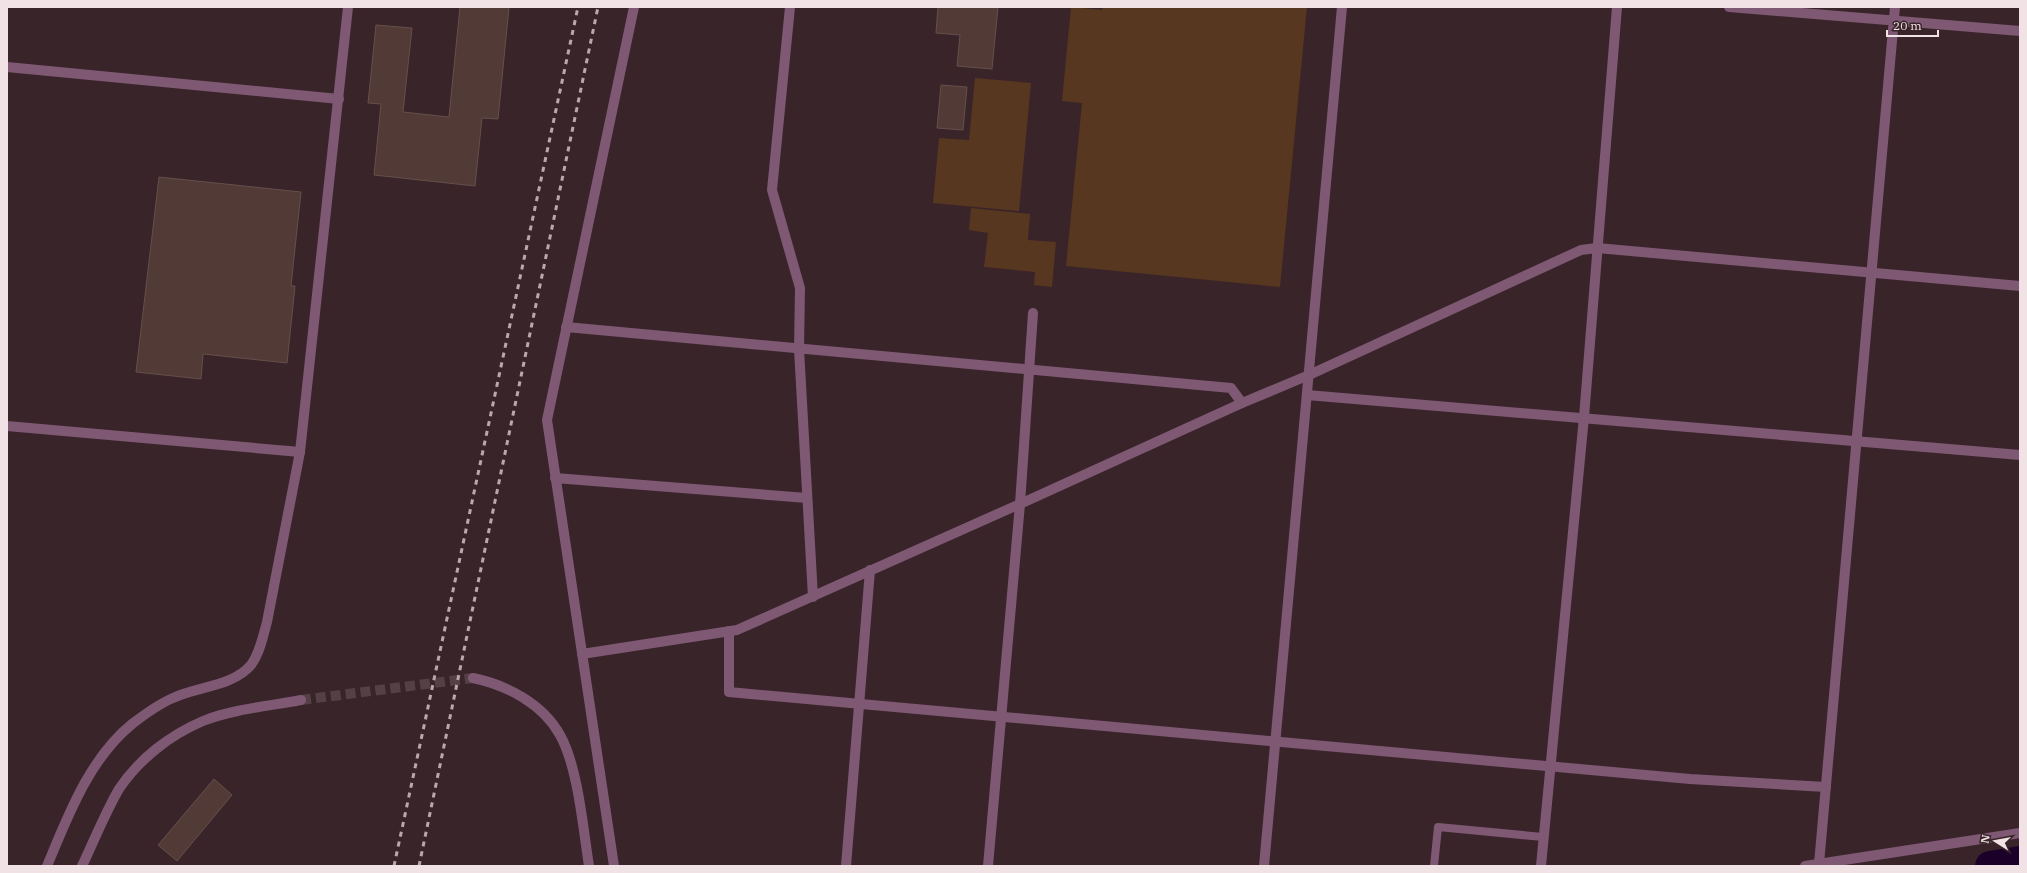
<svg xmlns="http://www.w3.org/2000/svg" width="2027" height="873" viewBox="0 0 2027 873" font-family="'IBM Plex Serif',serif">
<rect width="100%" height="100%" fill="#392429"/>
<g fill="#57371f">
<path d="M1071,7L1102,10L1103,7H1307L1280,287L1066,266L1082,103L1062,101Z"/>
<path d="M975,78L1031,83L1019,211L933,203L939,138L969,140Z"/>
<path d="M971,208L1030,214L1028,240L1056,242L1052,287L1034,285L1035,272L984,267L988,233L969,230Z"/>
</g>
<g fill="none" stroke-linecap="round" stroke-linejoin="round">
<path stroke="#1b002a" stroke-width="30" d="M1990,866L2020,861"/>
</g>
<g fill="#523b37" stroke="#664f4b">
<path d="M460,7H509L498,119L482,118L475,186L374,175L381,104L368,103L376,25L412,28L403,112L449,117Z"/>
<path d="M938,7H998L992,69L957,66L960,35L936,33Z"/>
<path d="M941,85L967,87L963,130L937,128Z"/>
<path d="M159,177L301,192L291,286H295L287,363L203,354L201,379L136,372Z"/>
<path d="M214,779L232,795L177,861L158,845Z"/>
</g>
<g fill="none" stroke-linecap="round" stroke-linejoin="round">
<path stroke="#554045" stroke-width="10" stroke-dasharray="10 5" stroke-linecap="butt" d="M301,700L473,678"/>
<path stroke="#7f5874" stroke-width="8" d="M1434,866L1438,827L1543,837"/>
<g stroke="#7f5874" stroke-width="10">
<path d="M790,7L772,190L800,288L799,349L813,597"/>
<path d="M1729,7L2020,31"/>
<path d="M566,327L1231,388L1242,403"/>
<path d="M1307,395L2020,455"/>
<path d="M555,478L807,498"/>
<path d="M729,631V692L1690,779L1826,787"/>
<path d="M846,866L870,570"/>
<path d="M988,866L1020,504L1033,313"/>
<path d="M1264,866L1342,7"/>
<path d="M1541,866L1584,417L1617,7"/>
</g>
<g stroke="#7f5874" stroke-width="10">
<path d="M7,67L339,99"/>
<path d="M7,426L300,452"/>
<path d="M582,654L737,630L1020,504L1242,403L1309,375L1581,250L1597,248L2020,286"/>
<path d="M473,678C507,685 543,704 560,735C578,767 583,828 589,866"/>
<path d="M1819,864L1895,7"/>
<path d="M47,866C68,816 89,759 132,724C145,714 159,704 173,698C198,686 232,687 251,665C260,653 263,636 267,622L300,452L348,7"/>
<path d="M82,866C94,841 105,813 119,789C139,759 170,735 203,721C233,709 270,706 301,700"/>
<path d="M614,866L547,420L634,7"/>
<path d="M1805,866L2020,833"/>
</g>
<g stroke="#b9a8ac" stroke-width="3" stroke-dasharray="5 5" stroke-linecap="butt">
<path d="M394,866L578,7"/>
<path d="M419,866L598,7"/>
</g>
</g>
<rect width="2027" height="873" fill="none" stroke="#f1e2e5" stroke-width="16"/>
<g transform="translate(1995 841) rotate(281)" stroke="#392429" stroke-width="3" paint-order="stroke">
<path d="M0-3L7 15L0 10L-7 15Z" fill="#f1e2e5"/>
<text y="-6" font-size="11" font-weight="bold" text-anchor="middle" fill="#f1e2e5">N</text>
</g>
<path d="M1887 30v6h51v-6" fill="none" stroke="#f1e2e5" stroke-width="2"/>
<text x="1893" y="30" font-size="12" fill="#f1e2e5" stroke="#392429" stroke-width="3" paint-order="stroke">20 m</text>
</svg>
